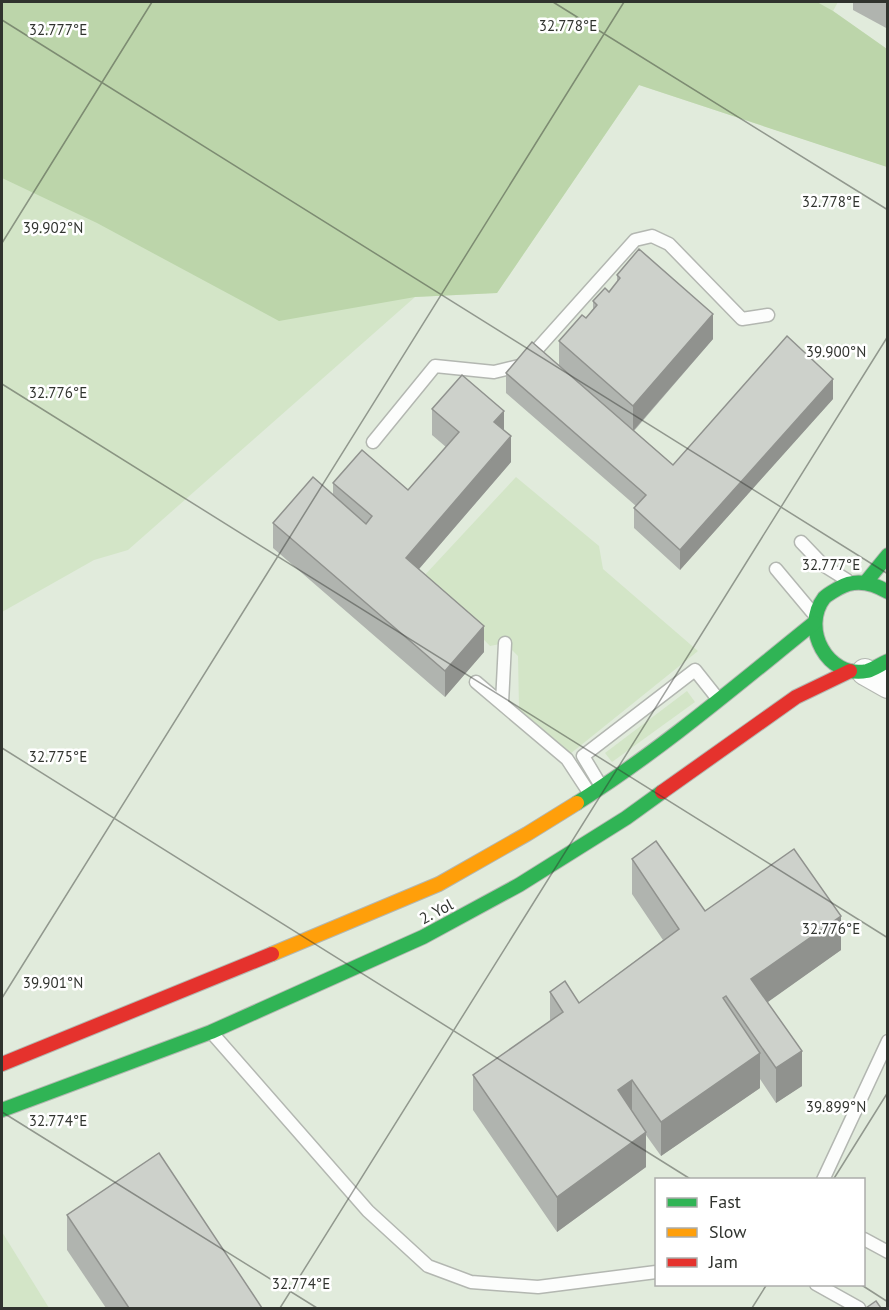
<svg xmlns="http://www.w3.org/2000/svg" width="889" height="1310" viewBox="0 0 889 1310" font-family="'PT Sans',sans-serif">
<rect width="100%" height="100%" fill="#edf2ea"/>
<path fill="#e1ebdc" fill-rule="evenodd" d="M2,2H887V1308H2ZM656,1180H864V1284H656Z"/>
<g fill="#d3e5c7">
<path d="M2,2H838L833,11L887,49L888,167L639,85L497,293L415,297L128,550L94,560L2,612Z"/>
<path d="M516,477L599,546L603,569L698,651L570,754L519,709L518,656L505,643L490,646L423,577Z"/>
<path d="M687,691L695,702L612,762L605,753Z"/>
<path d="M2,1232L49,1308H2Z"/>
</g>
<path fill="#bcd5aa" d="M2,2H817L833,11L887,49V167L639,85L497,293L415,297L279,321L97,223L2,178Z"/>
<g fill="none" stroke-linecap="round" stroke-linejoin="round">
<g stroke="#b3b7b1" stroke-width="15">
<g id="lane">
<path d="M373,442L435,366L494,372L523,365L635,240L652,236L669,244L742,319L768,315"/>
<path d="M801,542L823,565L847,580"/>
<path d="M776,569L812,612"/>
<path d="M476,682L567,759L590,794"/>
<path d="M502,703L505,643"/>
<path d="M601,786L583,756L695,670L718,699"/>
<path d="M212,1033L368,1211L428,1266L471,1282L538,1287L656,1272"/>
<path d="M823,1180L888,1041"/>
<path d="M864,1239L888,1252"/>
<path d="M816,1284L859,1308"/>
</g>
</g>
<g stroke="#b3b7b1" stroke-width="28">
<path id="street" d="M865,672L888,685"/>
</g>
<g stroke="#b3b7b1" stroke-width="16">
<g id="fast">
<path d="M866,582L888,555"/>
<path d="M888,592C873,583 856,578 839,588C834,591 828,594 824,598C801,628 827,679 867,671C874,669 881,664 888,661"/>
<path d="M577,803C661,750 737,685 814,623"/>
<path d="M2,1110L211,1032L423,937L519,885L626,818L662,792"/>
</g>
</g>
<g stroke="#b3b7b1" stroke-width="16">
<path id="slow" d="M272,954L439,884L527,834L577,803"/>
</g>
<g stroke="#b3b7b1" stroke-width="16">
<g id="jam">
<path d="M662,792L796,697L850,671"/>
<path d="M2,1064L272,954"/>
</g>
</g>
<use href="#lane" stroke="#fcfdfc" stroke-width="12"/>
<use href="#street" stroke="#fcfdfc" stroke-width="26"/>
<use href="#fast" stroke="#30b455" stroke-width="14"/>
<use href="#slow" stroke="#ff9f0a" stroke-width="14"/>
<use href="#jam" stroke="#e5322d" stroke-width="14"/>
</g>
<g fill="#b0b4af">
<path d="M853,2H888V29L853,10Z"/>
<path d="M617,275L713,339L634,431L673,465L833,399L680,570L634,528V508L636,506L506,393V373L559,366V341L586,318L593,309V301L609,292L617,283Z"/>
<path d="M432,409L504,430L511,462L419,569L484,652L445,697L273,548V523L333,495V483L408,490L446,447L432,435Z"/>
<path d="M632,859L705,911L841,950L767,1002L802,1086L776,1103L760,1079V1088L661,1156L646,1135V1167L557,1232L473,1110V1075L550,1021V992L579,1003L663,940L632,894Z"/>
<path d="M67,1215L262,1308H106L67,1250Z"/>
</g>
<g fill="#90928e">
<path d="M713,314V339L633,431V406Z"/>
<path d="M833,379V399L680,570V550Z"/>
<path d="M504,411V436L494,422Z"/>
<path d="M511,436V462L406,584V558Z"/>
<path d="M484,626V652L445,697V671Z"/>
<path d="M841,916V950L751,1014V979Z"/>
<path d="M802,1051V1086L776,1103V1068Z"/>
<path d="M760,1053V1088L661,1156V1122Z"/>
<path d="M632,1080V1115L618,1090Z"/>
<path d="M646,1132V1167L557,1232V1197Z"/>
</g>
<g fill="#cdd1cb" stroke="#90928e" stroke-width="1.5">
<path d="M639,249L713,314L633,406L559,341L582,315L586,318L597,305L593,301L605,288L609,292L620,278L617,275Z"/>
<path d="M787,336L833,379L680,550L634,508L646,495L506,373L532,342L673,465Z"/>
<path d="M462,375L504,411L494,422L511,436L406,558L484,626L445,671L273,523L313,477L366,524L372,516L333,483L362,450L408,490L459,432L432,409Z"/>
<path d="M656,841L705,911L794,849L841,916L751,979L802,1051L776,1068L726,996L723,998L760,1053L661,1122L632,1080L618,1090L646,1132L557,1197L473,1075L563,1012L550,992L565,981L579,1003L679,929L632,859Z"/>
<path d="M159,1153L262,1308H129L67,1215Z"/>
<path d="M876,1301L881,1308H866Z"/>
</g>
<path fill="none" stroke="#30332e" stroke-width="1.5" stroke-opacity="0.45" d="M553,2L888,210M2,20L888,574M2,243L152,2M2,384L888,938M2,748L692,1180M2,998L624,2M2,1112L317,1308M833,1180L888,1092M860,1284L888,1302M280,1308L888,336M752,1308L767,1284"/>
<g text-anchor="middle" stroke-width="5" stroke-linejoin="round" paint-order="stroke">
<g font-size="16" fill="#30332e" stroke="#fff">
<text transform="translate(436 911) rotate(-28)" y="6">2. Yol</text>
</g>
</g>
<g font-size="15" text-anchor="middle" fill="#30332e" stroke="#fff" stroke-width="5" stroke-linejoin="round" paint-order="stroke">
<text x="568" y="31">32.778°E</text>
<text x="58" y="35">32.777°E</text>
<text x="831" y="207">32.778°E</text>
<text x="53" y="233">39.902°N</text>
<text x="836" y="357">39.900°N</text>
<text x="58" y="398">32.776°E</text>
<text x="831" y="570">32.777°E</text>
<text x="58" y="762">32.775°E</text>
<text x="831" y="934">32.776°E</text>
<text x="53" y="988">39.901°N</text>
<text x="836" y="1112">39.899°N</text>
<text x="58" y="1126">32.774°E</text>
<text x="301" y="1289">32.774°E</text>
</g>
<rect width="889" height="1310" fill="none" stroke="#30332e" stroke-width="6"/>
<rect x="655" y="1178" width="210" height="108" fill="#ffffff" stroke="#acadab" stroke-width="1.5"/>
<rect x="667" y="1198" width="30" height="9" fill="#30b455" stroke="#acadab" stroke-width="1.5"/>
<text x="709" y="1208" font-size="18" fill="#30332e">Fast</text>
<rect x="667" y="1228" width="30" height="9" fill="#ff9f0a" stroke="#acadab" stroke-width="1.5"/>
<text x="709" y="1238" font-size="18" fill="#30332e">Slow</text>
<rect x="667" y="1258" width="30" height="9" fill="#e5322d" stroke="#acadab" stroke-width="1.5"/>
<text x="709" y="1268" font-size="18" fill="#30332e">Jam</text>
</svg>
